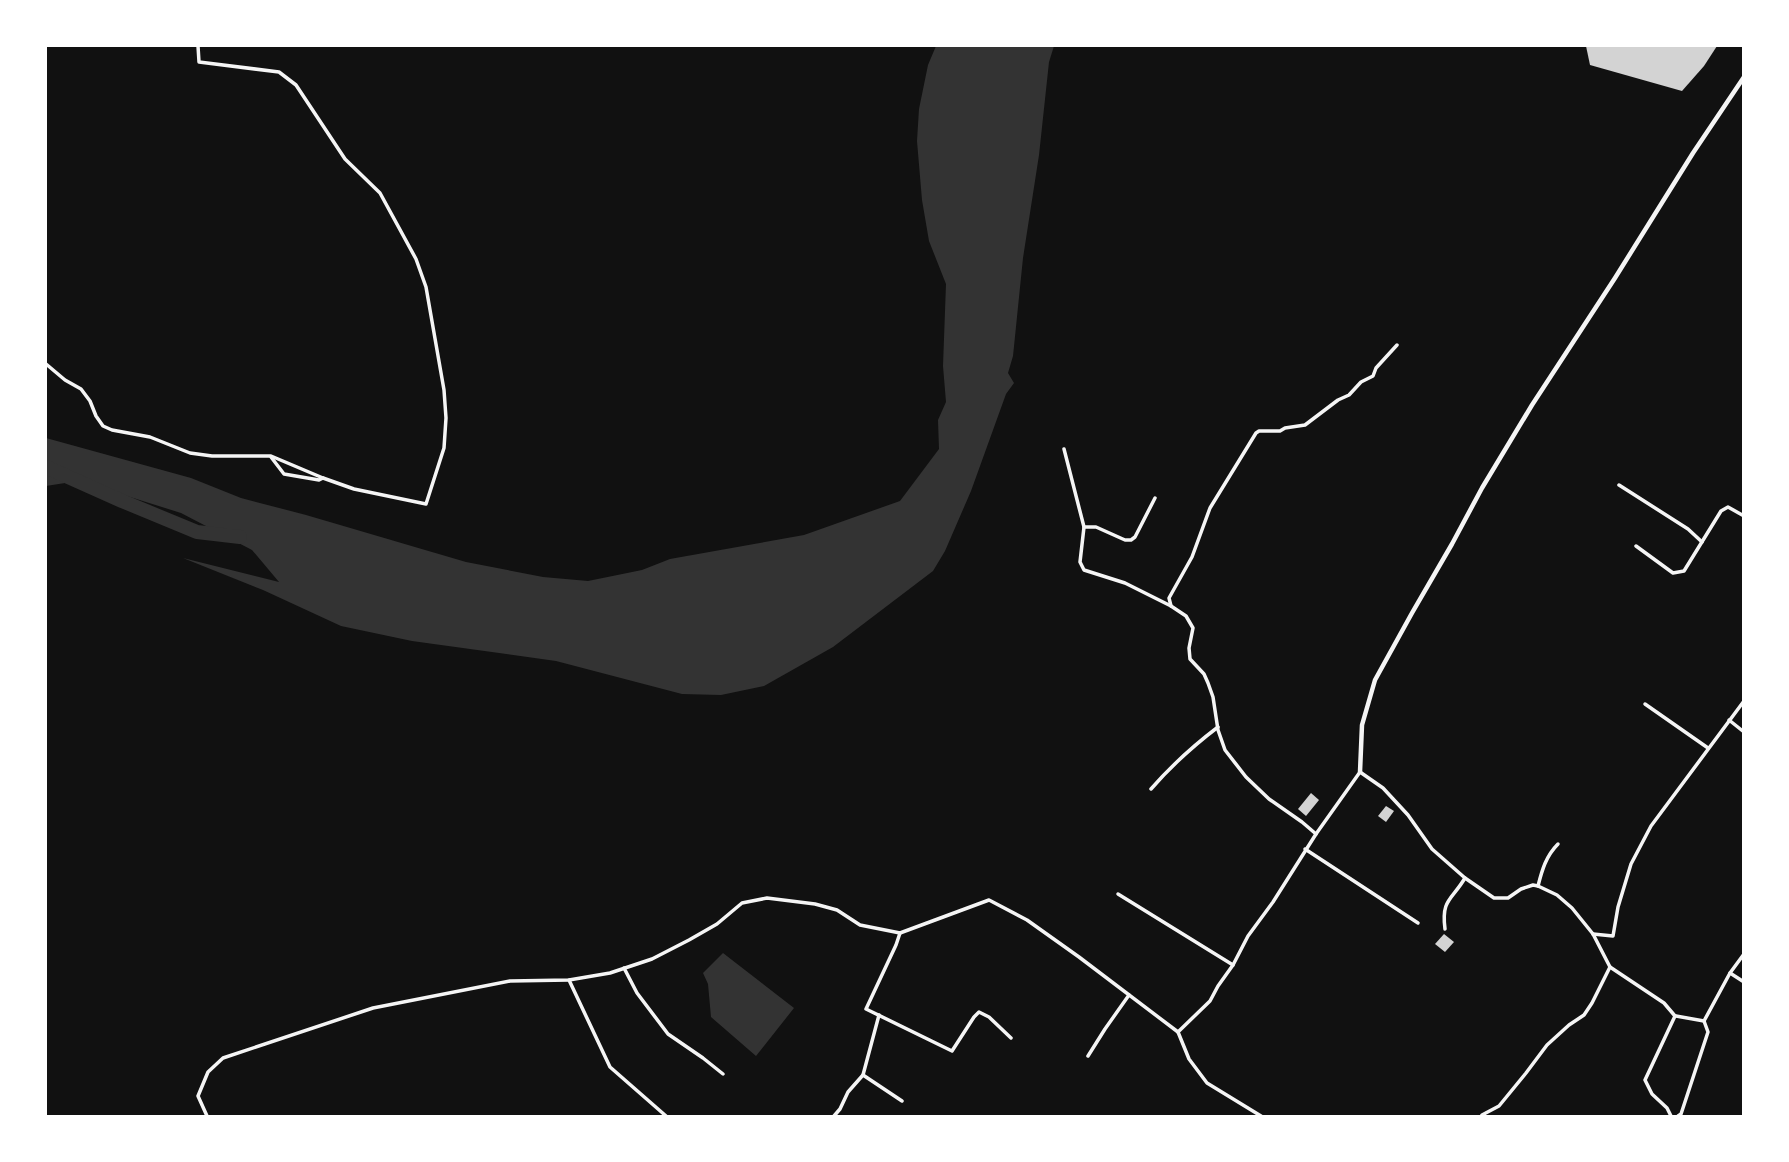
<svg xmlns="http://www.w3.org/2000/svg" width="1789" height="1162" viewBox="0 0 1789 1162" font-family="'Source Sans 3',sans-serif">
<rect width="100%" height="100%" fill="#111"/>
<g fill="#333">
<path d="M936,46H1054L1049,62L1039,155L1023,258L1013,356L1008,373L1014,383L1006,394L971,491L945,551L933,571L833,647L764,686L721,695L682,694L556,661L412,641L341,626L263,590L183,558L279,582L252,550L181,513L111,491L65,483L46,486V438L191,478L241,498L306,515L466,562L543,577L588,581L642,570L670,559L804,535L900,501L939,449L938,420L946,402L943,366L946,284L929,241L922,200L917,141L919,109L928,65Z"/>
<path d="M723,953L794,1008L756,1056L711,1017L708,984L703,973Z"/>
</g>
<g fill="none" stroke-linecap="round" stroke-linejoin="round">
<path stroke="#333" stroke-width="14" d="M46,467L122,501L197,532L240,537"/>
</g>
<g fill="#d3d3d3">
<path d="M1586,46H1717L1704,66L1682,91L1590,65Z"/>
<path d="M1311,793L1319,800L1306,816L1298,809Z"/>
<path d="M1386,806L1394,811L1386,822L1378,816Z"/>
<path d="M1444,934L1454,942L1445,952L1435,944Z"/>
</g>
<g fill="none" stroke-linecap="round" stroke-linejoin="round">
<g stroke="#f5f5f5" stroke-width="3.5">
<path d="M46,364L65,380L81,389L90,401L96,416L103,426L112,430L150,437L190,453L212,456H271L323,478L354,489L426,504L444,448L446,418L444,390L426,287L416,259L380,193L345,159L296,85L279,72L199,62L198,46"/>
<path d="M1064,449L1084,527L1080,562L1084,570L1125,583L1171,606L1186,616L1193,628L1189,648L1190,659L1204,674L1208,683L1213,697L1218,730L1225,750L1246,777L1269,799L1302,822L1316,834L1360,772L1383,788L1408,815L1432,849L1465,878L1494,898H1508L1521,889L1533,885L1538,886L1557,895L1572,908L1593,934L1610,967L1664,1003L1675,1016L1645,1080L1652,1094L1667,1108L1671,1116"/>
<path d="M271,457L284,474L319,480L323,478"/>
<path d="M1619,485L1688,529L1702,542"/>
<path d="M1084,527H1096L1125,540H1131L1135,537L1155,498"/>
<path d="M1636,546L1673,573L1684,571L1721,511L1728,507L1744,516"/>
<path d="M1171,606L1169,598L1192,557L1210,508L1256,433L1259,431H1280L1285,428L1305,425L1338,400L1349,395L1361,382L1373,376L1376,368L1397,345"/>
<path d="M1645,704L1708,748"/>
<path d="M1729,720L1744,732"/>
<path d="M1151,789C1171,766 1193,746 1218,727"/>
<path d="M1305,849L1418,923"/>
<path d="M1538,886C1542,870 1546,856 1558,844"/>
<path d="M1118,894L1233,965"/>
<path d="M1445,929C1441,899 1452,900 1465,878"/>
<path d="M900,933L896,945L866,1009L952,1051L974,1017L979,1012L989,1017L1011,1038"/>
<path d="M1593,934L1613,936L1618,907L1631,864L1651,826L1744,701"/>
<path d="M624,968L637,993L668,1034L703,1058L723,1074"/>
<path d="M1730,973L1744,982"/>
<path d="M569,980L610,1067L666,1116"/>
<path d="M879,1015L863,1075L902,1101"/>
<path d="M1676,1016L1704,1021L1730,973L1744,954"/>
<path d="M1088,1056L1105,1029L1129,995"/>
<path d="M1482,1115L1499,1106L1526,1073L1547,1045L1569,1025L1584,1015L1592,1003L1610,967"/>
<path d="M207,1116L198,1096L208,1072L223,1058L373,1008L510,981L569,980L610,973L652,959L689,940L717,924L742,903L767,898L815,904L837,910L860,925L900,933L989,900L1027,920L1079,957L1178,1032"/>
<path d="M834,1116L840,1109L848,1092L863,1075"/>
<path d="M1261,1116L1207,1083L1189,1059L1178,1032L1210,1001L1218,986L1233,965L1248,936L1273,902L1316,834"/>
<path d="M1678,1116L1681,1114L1708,1032L1704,1021"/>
</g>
<path stroke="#f5f5f5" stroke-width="4.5" d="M1360,772L1362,725L1375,680L1412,613L1452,544L1482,488L1532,405L1615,278L1693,153L1744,77"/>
</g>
<rect width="1789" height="1162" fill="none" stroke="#ffffff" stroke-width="94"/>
</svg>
